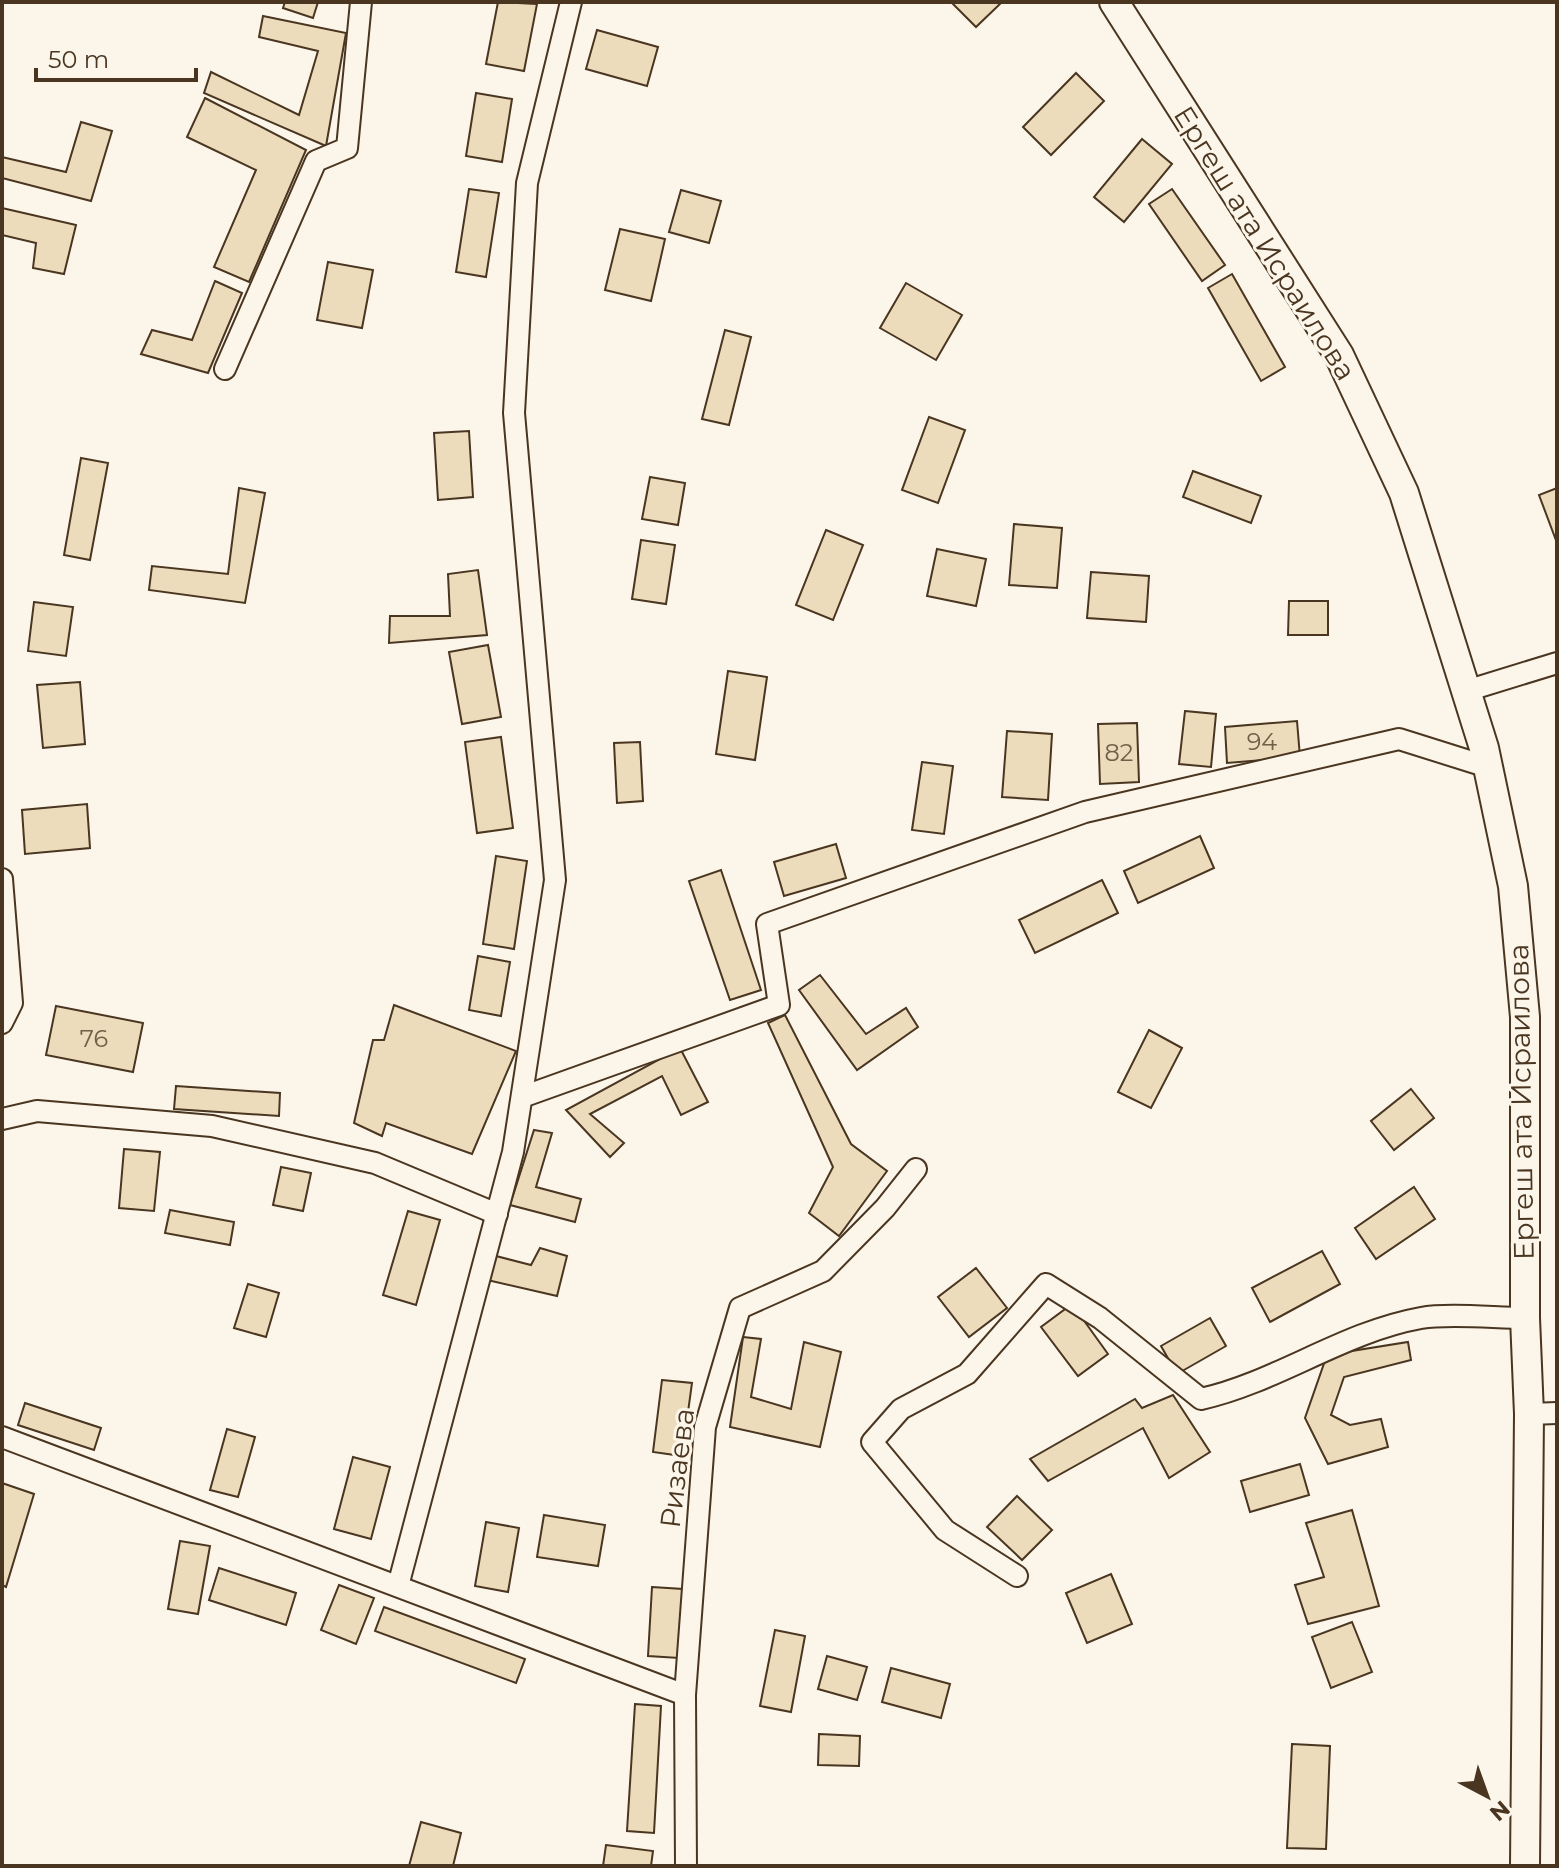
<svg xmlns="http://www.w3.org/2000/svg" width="1559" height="1868" viewBox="0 0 1559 1868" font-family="Montserrat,sans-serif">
<rect width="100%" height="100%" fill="#fbf6e9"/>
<g fill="#ecdcbc" stroke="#4a3520" stroke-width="2">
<path d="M285,2H318L313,18L283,8Z"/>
<path d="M498,2L537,4L524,71L486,64Z"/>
<path d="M951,2H1002L976,27Z"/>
<path d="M263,16L346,33L326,146L204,93L211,72L299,115L318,51L259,37Z"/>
<path d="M597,30L658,47L647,86L586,69Z"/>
<path d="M1076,73L1104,101L1051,155L1023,127Z"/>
<path d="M476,93L512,99L502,162L466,156Z"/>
<path d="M205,98L306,150L249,282L214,267L256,170L187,137Z"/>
<path d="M81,122L112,131L91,201L2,178V157L66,172Z"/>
<path d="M1142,139L1172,164L1124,222L1094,197Z"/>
<path d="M469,189L499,193L486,277L456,272Z"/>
<path d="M1172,189L1225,265L1202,281L1149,204Z"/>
<path d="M681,190L721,201L709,243L669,232Z"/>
<path d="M2,208L76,225L64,274L33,268L36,243L2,235Z"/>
<path d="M620,229L665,239L651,301L605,290Z"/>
<path d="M328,262L373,270L362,328L317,320Z"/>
<path d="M1232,274L1285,367L1261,381L1208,288Z"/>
<path d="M215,281L242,293L208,373L141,354L152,330L192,340Z"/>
<path d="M906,283L962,315L936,360L880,328Z"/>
<path d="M725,330L751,337L729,425L702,419Z"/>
<path d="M929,417L965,430L938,503L902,490Z"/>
<path d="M469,431L473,497L438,500L434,433Z"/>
<path d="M81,458L108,463L90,560L64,555Z"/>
<path d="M1193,471L1261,496L1251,523L1183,497Z"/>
<path d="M650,477L685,483L678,525L642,519Z"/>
<path d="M239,488L265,493L245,603L149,590L152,566L228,574Z"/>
<path d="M1557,488V543L1539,495Z"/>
<path d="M1014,524L1062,528L1057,588L1009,585Z"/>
<path d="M826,530L863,545L833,620L796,605Z"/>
<path d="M641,540L675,545L666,604L632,599Z"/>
<path d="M937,549L986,559L976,606L927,596Z"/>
<path d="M478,570L487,635L389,643L390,616H450L448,574Z"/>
<path d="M1091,572L1149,576L1146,622L1087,618Z"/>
<path d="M1289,601H1328V635H1288Z"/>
<path d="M34,602L73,607L66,656L28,651Z"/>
<path d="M488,645L501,717L462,724L449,652Z"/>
<path d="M728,671L767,677L755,760L716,754Z"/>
<path d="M80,682L85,744L43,748L37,685Z"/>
<path d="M1185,711L1216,714L1211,767L1179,764Z"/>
<path d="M1297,721L1300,757L1227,763L1225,727Z"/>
<path d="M1137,723L1139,782L1100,784L1098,724Z"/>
<path d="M1007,731L1052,734L1048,800L1002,797Z"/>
<path d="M501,737L513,828L477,833L465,742Z"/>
<path d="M640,742L643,801L617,803L614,743Z"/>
<path d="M922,762L953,766L944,834L912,830Z"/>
<path d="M87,804L90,848L25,854L22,810Z"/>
<path d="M1200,836L1214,868L1138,903L1124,871Z"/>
<path d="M836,844L846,878L784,896L774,862Z"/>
<path d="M496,856L527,861L514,949L483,944Z"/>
<path d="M721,870L761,990L730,1000L689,881Z"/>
<path d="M1102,880L1118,913L1035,953L1019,920Z"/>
<path d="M478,956L510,962L501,1016L469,1010Z"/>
<path d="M820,975L866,1034L906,1008L918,1027L857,1070L799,990Z"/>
<path d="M394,1005L516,1051L472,1154L386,1123L382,1136L354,1123L373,1040H384Z"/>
<path d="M56,1006L143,1023L133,1072L46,1055Z"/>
<path d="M785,1015L851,1144L887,1171L839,1236L809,1213L833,1167L768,1023Z"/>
<path d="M1149,1030L1182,1048L1151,1108L1118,1092Z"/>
<path d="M680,1048L708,1102L681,1115L662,1076L590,1114L624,1143L610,1157L566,1110Z"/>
<path d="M176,1086L280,1093L279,1116L174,1109Z"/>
<path d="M1411,1089L1434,1118L1394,1150L1371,1121Z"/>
<path d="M534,1130L552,1133L536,1187L581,1199L575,1222L510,1205Z"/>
<path d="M124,1149L160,1152L154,1211L119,1208Z"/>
<path d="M281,1167L311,1173L303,1211L273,1205Z"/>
<path d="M1414,1187L1435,1219L1376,1259L1355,1228Z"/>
<path d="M170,1210L234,1222L230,1245L165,1233Z"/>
<path d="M408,1211L440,1220L416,1305L383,1295Z"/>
<path d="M540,1248L567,1256L557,1296L483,1279L492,1255L531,1265Z"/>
<path d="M1322,1251L1340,1284L1270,1322L1252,1288Z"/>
<path d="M976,1268L1007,1308L969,1337L938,1297Z"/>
<path d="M248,1284L279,1293L266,1337L234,1328Z"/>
<path d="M1072,1304L1108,1354L1078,1376L1041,1327Z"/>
<path d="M1210,1318L1226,1346L1177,1374L1161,1346Z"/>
<path d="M743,1337L761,1339L751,1397L791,1409L804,1342L841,1352L820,1447L730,1427Z"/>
<path d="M1408,1342L1411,1360L1344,1377L1331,1415L1350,1425L1381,1419L1388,1447L1328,1464L1305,1418L1327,1355Z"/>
<path d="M662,1380L692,1383L682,1456L653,1452Z"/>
<path d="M1173,1395L1210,1452L1169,1478L1143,1428L1048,1481L1030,1459L1135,1399L1142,1408Z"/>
<path d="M25,1403L101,1428L94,1450L18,1425Z"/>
<path d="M227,1429L255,1437L238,1497L210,1490Z"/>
<path d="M353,1457L390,1467L371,1539L334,1529Z"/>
<path d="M1300,1464L1309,1495L1250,1512L1241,1481Z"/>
<path d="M2,1483L34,1494L6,1587L2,1585Z"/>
<path d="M1017,1496L1052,1530L1022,1560L987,1527Z"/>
<path d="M1352,1510L1379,1606L1308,1624L1295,1585L1324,1577L1306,1523Z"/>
<path d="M544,1515L605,1525L598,1566L537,1557Z"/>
<path d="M486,1522L519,1528L508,1592L475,1586Z"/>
<path d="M180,1541L210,1546L198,1614L168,1609Z"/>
<path d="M219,1568L296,1593L286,1625L209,1600Z"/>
<path d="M1111,1574L1132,1624L1087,1643L1066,1593Z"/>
<path d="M339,1585L374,1598L356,1644L321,1630Z"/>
<path d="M652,1587L683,1589L679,1658L648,1656Z"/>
<path d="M384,1607L525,1659L516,1683L375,1631Z"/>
<path d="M1352,1622L1372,1672L1331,1688L1312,1637Z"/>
<path d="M775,1630L805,1636L791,1712L760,1706Z"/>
<path d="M827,1656L867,1667L857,1700L818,1689Z"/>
<path d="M891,1668L950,1684L941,1718L882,1702Z"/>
<path d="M635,1704L661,1706L654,1833L627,1831Z"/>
<path d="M819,1734L860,1736L859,1766L818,1765Z"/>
<path d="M1292,1744L1330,1746L1326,1849L1287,1848Z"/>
<path d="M421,1822L461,1833L453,1866H409Z"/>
<path d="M606,1845L653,1851L651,1866H603Z"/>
</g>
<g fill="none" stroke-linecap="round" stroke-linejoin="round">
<g stroke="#4a3520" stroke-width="24">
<g id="minor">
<path d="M225,369L316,161L347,148L361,2"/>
<path d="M1466,691L1557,663"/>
<path d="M2,879L12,1003L2,1023"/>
<path d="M522,1097L779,1005L767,924L1085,812L1399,739L1488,767"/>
<path d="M2,1119L37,1111L212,1126L375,1163L497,1214"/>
<path d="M1529,1414L1557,1413"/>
<path d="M2,1437L685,1695"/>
<path d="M1017,1576L945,1530L872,1442L901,1409L967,1374L1046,1284L1100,1318L1201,1399C1277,1382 1343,1332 1421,1318C1448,1313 1496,1318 1525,1318"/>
<path d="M398,1586L513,1152L555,880L514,413L527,183L571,2"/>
<path d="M686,1866L685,1695L705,1427L740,1308L823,1271L885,1208L916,1169"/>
</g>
</g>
<g stroke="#4a3520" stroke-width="32">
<path id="secondary" d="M1114,2L1339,355L1404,493L1484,748L1513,886L1525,1017V1318L1529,1414L1525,1866"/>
</g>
<use href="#minor" stroke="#fbf6e9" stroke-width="20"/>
<use href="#secondary" stroke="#fbf6e9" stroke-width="28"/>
</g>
<g text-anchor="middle" stroke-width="6" stroke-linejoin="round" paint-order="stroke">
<g font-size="24" fill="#725f47">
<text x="1262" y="750">94</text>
<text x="1119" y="761">82</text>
<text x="94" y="1047">76</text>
</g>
<g font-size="28" fill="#4a3520" stroke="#fbf6e9">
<text transform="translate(1265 243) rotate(58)" y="10">Ергеш ата Исраилова</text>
<text transform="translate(1521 1102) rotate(-91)" y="10">Ергеш ата Исраилова</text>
<text transform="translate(677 1468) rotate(-83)" y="10">Ризаева</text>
</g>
</g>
<rect width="1559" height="1868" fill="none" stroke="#4a3520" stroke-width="8"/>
<g transform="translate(1487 1796) rotate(139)" stroke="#fbf6e9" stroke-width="6" paint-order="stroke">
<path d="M0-6L14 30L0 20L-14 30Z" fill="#4a3520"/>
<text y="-12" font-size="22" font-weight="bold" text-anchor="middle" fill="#4a3520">N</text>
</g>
<path d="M36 68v12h160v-12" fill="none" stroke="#4a3520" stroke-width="4"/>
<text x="48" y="68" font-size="24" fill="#4a3520" stroke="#fbf6e9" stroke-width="6" paint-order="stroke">50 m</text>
</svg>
